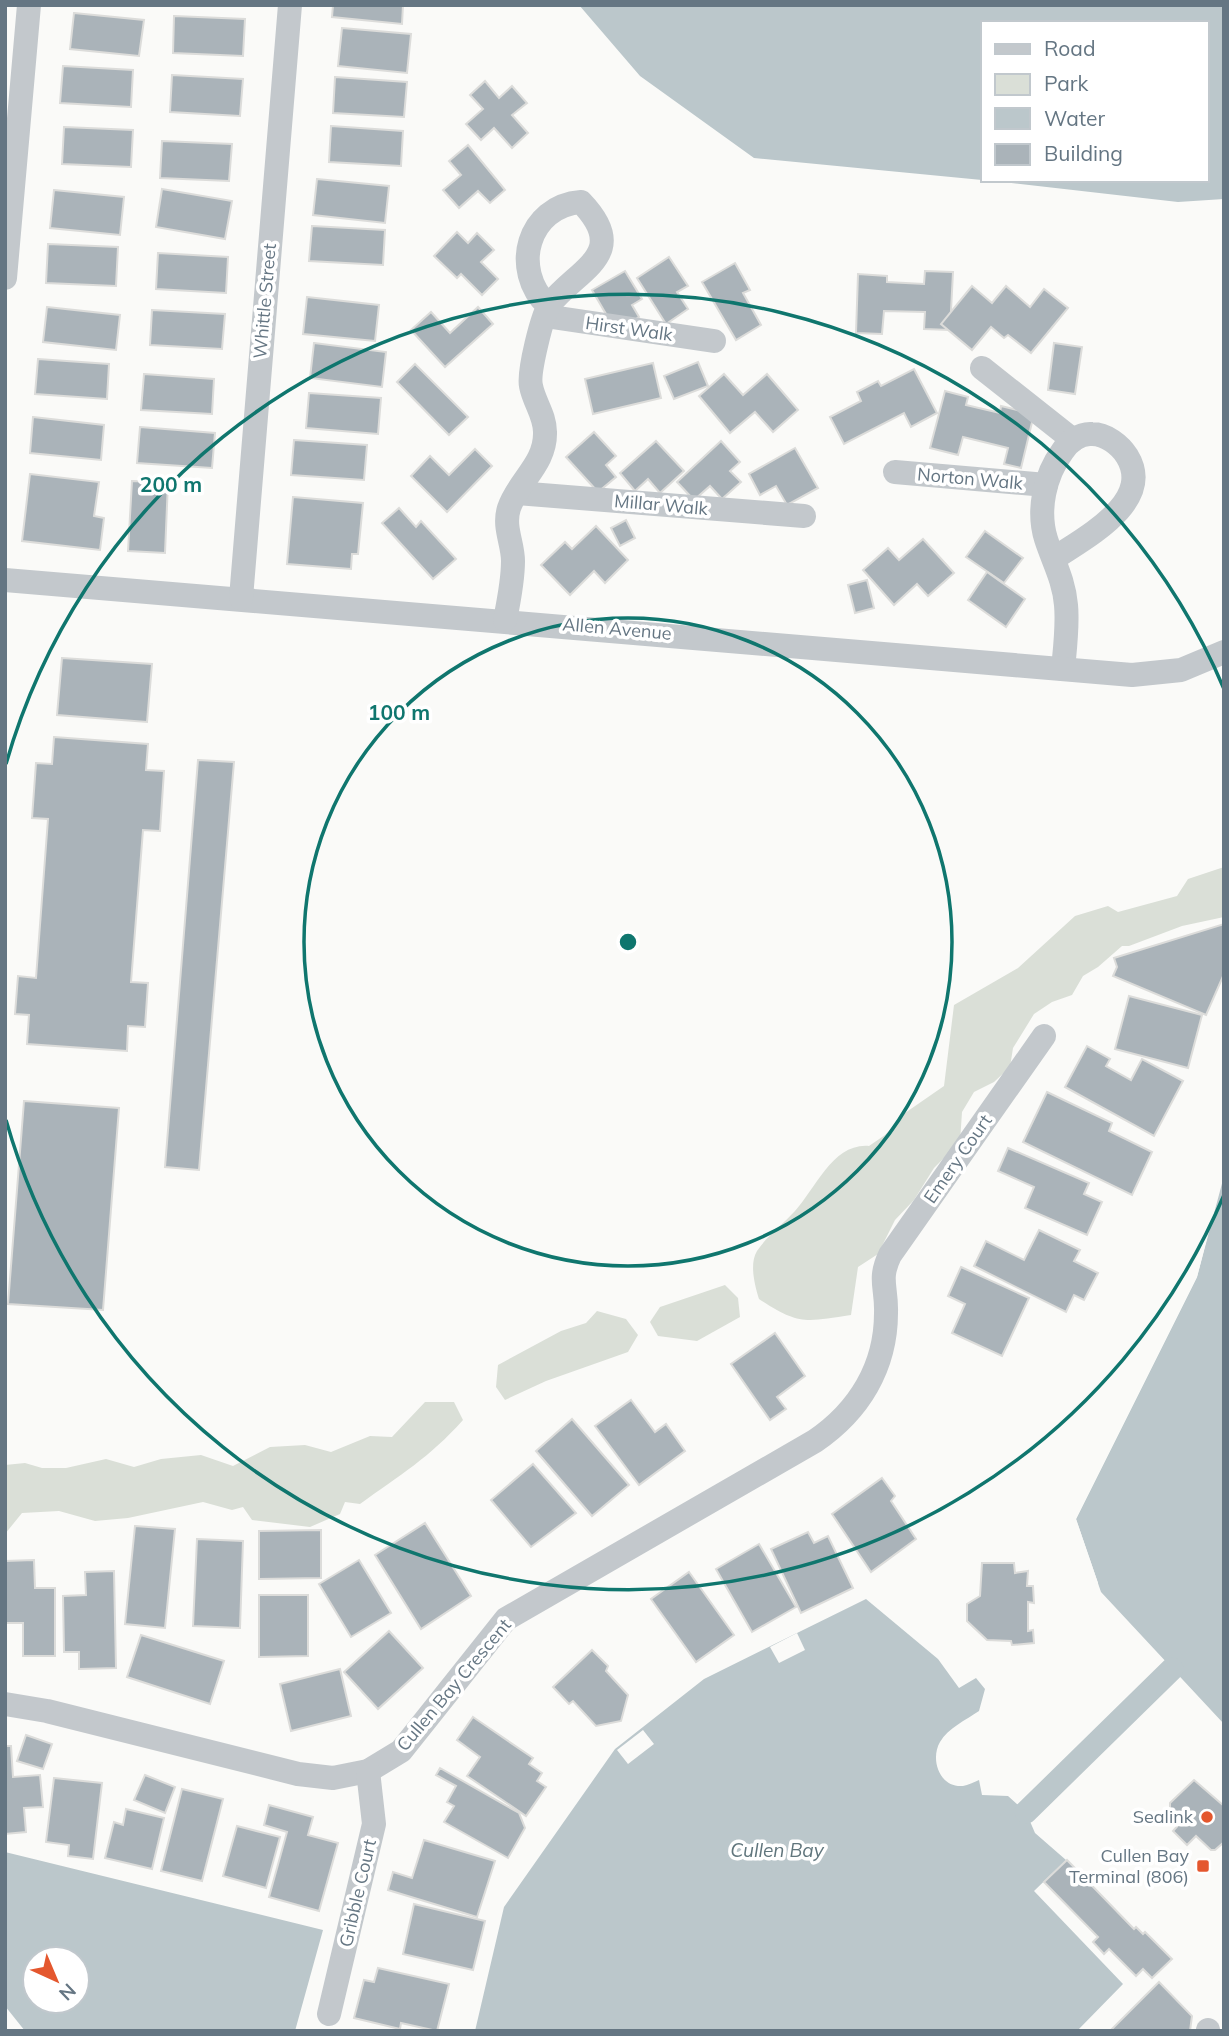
<svg xmlns="http://www.w3.org/2000/svg" width="1229" height="2036" viewBox="0 0 1229 2036" font-family="Mulish,sans-serif">
<rect width="100%" height="100%" fill="#fafaf8"/>
<g fill="#dadfd7">
<path d="M1224,867V917L1182,926L1129,946H1122L1098,967L1083,976L1072,995L1052,1002L1034,1014L1013,1048L1010,1067L994,1082L974,1092L962,1112L960,1142L934,1168L914,1200L895,1220L878,1254L858,1267L851,1315C804,1322 799,1325 759,1299C755,1286 749,1264 757,1251C767,1236 783,1224 795,1211C816,1188 833,1143 869,1146L885,1135L905,1113L944,1086L954,1005L1018,968L1075,916L1108,906L1118,912L1177,896L1188,879Z"/>
<path d="M725,1285L738,1298L740,1317L697,1341L658,1336L650,1322L660,1307Z"/>
<path d="M597,1311L626,1319L638,1335L628,1352L546,1381L505,1400L496,1387L498,1365L561,1331L586,1323Z"/>
<path d="M425,1402H454L463,1420C429,1458 400,1475 360,1504L345,1502L340,1514L310,1527L252,1520L243,1507L232,1510L203,1502L128,1518L95,1521L59,1511L22,1513L5,1534V1465L25,1463L42,1468H66L106,1459L134,1467L161,1459L201,1455L233,1466L270,1447L305,1445L331,1452L370,1436L392,1437Z"/>
</g>
<g fill="#bbc7cb" fill-rule="evenodd">
<path d="M579,5H1224V199L1178,202L985,180H1206V23H982V180L754,158L640,76Z"/>
<path d="M1224,1176V1724L1101,1592L1076,1519L1197,1277Z"/>
<path d="M866,1599L938,1659L959,1688L976,1678L985,1689L979,1711C966,1720 948,1728 940,1742C930,1759 939,1788 963,1786C968,1785 974,1782 979,1780L982,1795L1008,1796L1026,1812L1035,1833L1066,1860L1034,1891L1123,1984L1077,2031H475L504,1907L615,1749L704,1679Z"/>
<path d="M5,1852L323,1930L295,2031H25L5,2006ZM35,1959H77V2001H35Z"/>
</g>
<g fill="#fafaf8">
<path d="M1224,1172L1197,1277L1076,1519L1098,1583L1095,1584L1072,1518L1194,1276L1220,1175Z"/>
<path d="M797,1633L805,1650L779,1663L770,1647Z"/>
<path d="M643,1730L654,1744L628,1764L617,1750Z"/>
</g>
<g fill="none" stroke-linecap="round" stroke-linejoin="round">
<path stroke="#bbc7cb" stroke-width="23" d="M1026,1812L1172,1669"/>
</g>
<g fill="#aab3b9" stroke="#dcdcda" stroke-width="2">
<path d="M333,5H403L402,24L332,17Z"/>
<path d="M74,13L144,20L139,56L70,49Z"/>
<path d="M174,16L245,19L243,56L173,53Z"/>
<path d="M342,28L411,34L407,73L338,66Z"/>
<path d="M63,66L133,70L131,107L60,103Z"/>
<path d="M172,75L243,79L240,116L170,112Z"/>
<path d="M335,77L407,82L404,117L333,113Z"/>
<path d="M485,81L499,98L512,86L527,103L512,115L528,133L512,148L494,128L481,140L466,124L483,109L470,95Z"/>
<path d="M331,126L403,131L401,166L329,162Z"/>
<path d="M64,127L133,130L131,167L62,164Z"/>
<path d="M162,141L232,144L229,181L160,178Z"/>
<path d="M468,145L505,190L490,203L478,191L459,208L443,190L461,175L449,161Z"/>
<path d="M317,179L389,186L385,223L313,215Z"/>
<path d="M162,189L232,201L225,239L156,227Z"/>
<path d="M54,190L124,197L120,235L50,228Z"/>
<path d="M312,226L385,230L383,265L309,261Z"/>
<path d="M457,232L468,243L477,233L494,250L481,262L498,279L482,295L461,274L457,278L434,256Z"/>
<path d="M48,244L118,247L116,286L46,283Z"/>
<path d="M158,253L228,257L226,293L156,289Z"/>
<path d="M669,257L688,286L677,292L688,309L666,324L637,278Z"/>
<path d="M735,263L750,290L743,293L761,325L736,340L702,282Z"/>
<path d="M625,271L642,299L632,305L639,317L616,331L592,290Z"/>
<path d="M925,271L953,272L950,330L924,329L925,312L884,311L882,334L856,333L858,274L887,276V282L924,284Z"/>
<path d="M972,286L992,303L1006,286L1030,307L1044,289L1068,308L1031,353L1008,335L1004,338L991,327L972,350L941,324Z"/>
<path d="M307,297L379,305L375,341L303,334Z"/>
<path d="M47,307L120,315L116,350L43,342Z"/>
<path d="M478,307L493,324L445,367L411,330L431,312L450,333Z"/>
<path d="M152,310L225,314L222,349L150,345Z"/>
<path d="M314,343L386,352L382,387L310,378Z"/>
<path d="M1054,343L1082,347L1075,394L1048,390Z"/>
<path d="M38,359L109,364L107,399L35,394Z"/>
<path d="M698,362L708,386L674,399L664,376Z"/>
<path d="M653,363L661,398L593,414L585,379Z"/>
<path d="M415,364L468,417L449,435L397,382Z"/>
<path d="M914,369L937,413L911,427L904,413L844,444L830,417L861,401L857,392L878,381L881,386Z"/>
<path d="M144,374L214,379L212,414L141,410Z"/>
<path d="M724,374L743,395L767,374L798,410L773,432L755,412L730,433L699,396Z"/>
<path d="M945,391L968,397L966,405L1000,413L1001,406L1034,414L1021,468L1004,464L1008,448L963,437L958,455L930,448Z"/>
<path d="M309,393L381,398L378,434L306,428Z"/>
<path d="M33,417L104,425L101,460L30,453Z"/>
<path d="M140,427L215,433L212,468L137,463Z"/>
<path d="M594,432L616,456L606,465L616,477L598,492L566,457Z"/>
<path d="M294,440L367,445L364,480L291,475Z"/>
<path d="M656,441L684,471L660,493L648,479L635,491L620,473Z"/>
<path d="M721,441L740,462L730,471L741,482L722,499L710,486L694,500L677,482Z"/>
<path d="M795,448L818,488L787,505L776,486L760,495L749,474Z"/>
<path d="M475,449L492,466L447,512L411,476L430,456L449,475Z"/>
<path d="M30,474L99,482L94,516L104,518L100,550L22,541Z"/>
<path d="M132,481L168,482L165,553L128,551Z"/>
<path d="M293,497L363,503L358,554H352L351,569L287,564Z"/>
<path d="M399,508L416,527L421,521L456,559L433,579L382,523Z"/>
<path d="M626,520L635,538L620,546L611,528Z"/>
<path d="M596,526L628,560L605,583L594,571L570,595L541,565L565,542L572,549Z"/>
<path d="M985,531L1023,558L1004,583L966,557Z"/>
<path d="M923,539L954,573L928,596L917,584L894,605L863,570L888,548L899,560Z"/>
<path d="M987,572L1025,599L1006,627L968,600Z"/>
<path d="M867,580L874,608L855,613L848,585Z"/>
<path d="M62,658L152,664L147,722L57,715Z"/>
<path d="M54,737L148,744L146,770L164,771L160,831L143,830L131,982L148,983L145,1027L128,1026L127,1051L27,1044L29,1015L15,1014L18,976L36,978L48,819L32,818L36,763L52,764Z"/>
<path d="M198,760L234,762L199,1170L165,1167Z"/>
<path d="M1224,924V974L1206,1015L1113,976L1117,967L1114,958Z"/>
<path d="M1129,996L1202,1015L1188,1068L1115,1049Z"/>
<path d="M1087,1046L1110,1059L1106,1066L1131,1080L1142,1059L1183,1081L1154,1136L1065,1087Z"/>
<path d="M1047,1092L1112,1123L1109,1131L1152,1152L1132,1195L1023,1142Z"/>
<path d="M24,1101L119,1108L103,1310L8,1304Z"/>
<path d="M1008,1148L1089,1183L1084,1194L1102,1202L1087,1235L1025,1208L1034,1187L998,1171Z"/>
<path d="M1039,1230L1080,1250L1074,1261L1098,1273L1084,1300L1074,1295L1066,1312L974,1266L986,1241L1024,1260Z"/>
<path d="M961,1267L1029,1298L1002,1356L952,1333L965,1304L948,1296Z"/>
<path d="M775,1333L805,1376L777,1397L786,1409L770,1420L731,1364Z"/>
<path d="M631,1400L655,1432L666,1424L685,1451L639,1485L595,1426Z"/>
<path d="M572,1419L629,1485L592,1516L536,1451Z"/>
<path d="M533,1464L576,1513L531,1547L491,1500Z"/>
<path d="M882,1478L895,1496L891,1501L916,1539L871,1572L832,1514Z"/>
<path d="M425,1523L471,1596L421,1629L375,1555Z"/>
<path d="M135,1526L175,1529L165,1628L125,1624Z"/>
<path d="M321,1530V1578L259,1579V1531Z"/>
<path d="M808,1532L814,1543L828,1536L853,1588L801,1613L771,1549Z"/>
<path d="M197,1539L243,1541L240,1628L193,1626Z"/>
<path d="M759,1544L796,1607L752,1632L716,1569Z"/>
<path d="M34,1560L35,1588H55V1656H23V1623H5V1561Z"/>
<path d="M359,1560L391,1613L351,1637L319,1584Z"/>
<path d="M982,1563H1014L1015,1573L1028,1571L1027,1586H1033L1034,1603L1028,1602V1631L1033,1630L1034,1643L1012,1645L1011,1641L987,1640L967,1621V1604L980,1596Z"/>
<path d="M114,1571L116,1668L79,1669V1652H64L63,1596L86,1595L85,1572Z"/>
<path d="M689,1572L734,1635L696,1662L651,1599Z"/>
<path d="M259,1595H308V1656L259,1657Z"/>
<path d="M389,1631L423,1668L378,1709L344,1672Z"/>
<path d="M141,1635L224,1661L210,1704L127,1677Z"/>
<path d="M592,1650L608,1666L606,1671L628,1695L621,1721L596,1726L573,1701L569,1704L553,1687Z"/>
<path d="M340,1669L351,1716L291,1731L280,1684Z"/>
<path d="M473,1717L533,1758L529,1764L542,1773L537,1781L546,1787L526,1816L467,1776L480,1757L457,1740Z"/>
<path d="M26,1735L52,1744L43,1769L17,1761Z"/>
<path d="M5,1746H11L13,1777L40,1775L43,1807L24,1808L26,1832L5,1834Z"/>
<path d="M440,1768L519,1813L525,1828L508,1858L444,1822L454,1806L447,1802L456,1786L436,1775Z"/>
<path d="M145,1775L175,1787L165,1813L134,1800Z"/>
<path d="M54,1778L102,1783L93,1859L68,1856L69,1845L46,1842Z"/>
<path d="M1194,1780L1224,1806V1842L1215,1850H1211L1196,1836L1187,1845L1173,1831L1182,1821L1170,1808V1803Z"/>
<path d="M182,1789L223,1799L202,1881L161,1871Z"/>
<path d="M269,1805L313,1817L308,1835L338,1843L319,1911L269,1897L287,1832L264,1825Z"/>
<path d="M126,1809L164,1818L152,1869L105,1858L114,1822L123,1825Z"/>
<path d="M237,1826L280,1837L266,1888L223,1876Z"/>
<path d="M424,1840L495,1861L477,1917L388,1890L393,1872L412,1878Z"/>
<path d="M1067,1860L1134,1929L1136,1927L1143,1934L1145,1932L1172,1959L1152,1978L1143,1969L1136,1976L1109,1949L1104,1954L1093,1942L1098,1937L1044,1882Z"/>
<path d="M414,1904L485,1921L473,1970L403,1954Z"/>
<path d="M378,1968L449,1984L437,2031L401,2023L400,2029L354,2018L364,1980L374,1982Z"/>
<path d="M1159,1982L1192,2016L1190,2031H1110Z"/>
</g>
<g fill="none" stroke-linecap="round" stroke-linejoin="round">
<g stroke="#c3c8cc" stroke-width="24">
<path d="M5,278L29,5"/>
<path d="M545,316L714,341"/>
<path d="M982,368L1073,440"/>
<path d="M895,472L1046,485"/>
<path d="M517,493L804,516"/>
<path d="M1055,558C1084,538 1155,502 1127,456C1120,445 1106,434 1092,434C1080,433 1068,442 1062,452C1045,475 1037,510 1046,539C1053,561 1064,580 1066,605C1068,625 1065,648 1063,669"/>
<path d="M5,580L1132,675L1181,670L1224,652"/>
<path d="M241,598L290,5"/>
<path d="M505,620C509,600 513,581 513,561C513,543 503,527 509,508C518,481 546,464 545,432C545,415 534,402 531,386C528,373 542,315 550,304C579,268 631,254 581,202C528,206 510,269 548,306"/>
<path d="M5,1704L47,1711L298,1774L333,1778L368,1771L401,1751L506,1619L815,1441C859,1411 886,1367 886,1313C887,1287 878,1280 890,1255L1044,1036"/>
<path d="M329,2014L374,1824L368,1771"/>
<path d="M1208,2031V2030"/>
</g>
</g>
<g fill="none" stroke="#0f766e" stroke-width="3.5">
<circle cx="628" cy="942" r="324"/>
<path d="M1224 1195A647 647 0 0 1 6 1120M6 764A647 647 0 0 1 1224 689"/>
</g>
<g fill="#e4572e" stroke="#fff" stroke-width="2.5">
<circle cx="1207" cy="1817" r="7"/>
<rect x="1196" y="1859" width="14" height="14" rx="3.5"/>
</g>
<g text-anchor="middle" stroke-width="7" stroke-linejoin="round" paint-order="stroke">
<g font-size="18" fill="#657683" stroke="#fff">
<text transform="translate(265 301) rotate(-85)" y="6">Whittle Street</text>
<text transform="translate(629 329) rotate(8)" y="6">Hirst Walk</text>
<text transform="translate(970 479) rotate(5)" y="6">Norton Walk</text>
<text transform="translate(661 505) rotate(5)" y="6">Millar Walk</text>
<text transform="translate(617 629) rotate(5)" y="6">Allen Avenue</text>
<text transform="translate(958 1159) rotate(-55)" y="6">Emery Court</text>
<text transform="translate(454 1685) rotate(-50)" y="6">Cullen Bay Crescent</text>
<text transform="translate(358 1893) rotate(-77)" y="6">Gribble Court</text>
</g>
<g font-size="18" fill="#657683" stroke="#fff" text-anchor="end">
<text x="1193" y="1823">Sealink</text>
<text x="1189" y="1862">Cullen Bay<tspan x="1189" dy="21">Terminal (806)</tspan></text>
</g>
<g font-size="19" font-style="italic" fill="#60757c" stroke="#fff">
<text x="777" y="1857">Cullen Bay</text>
</g>
</g>
<circle cx="628" cy="942" r="10" fill="#0f766e" stroke="#fff" stroke-width="3.5"/>
<g font-size="21" text-anchor="middle" font-weight="bold" fill="#0f766e" stroke="#fff" stroke-width="7" stroke-linejoin="round" paint-order="stroke">
<text x="171" y="492">200 m</text>
<text x="399" y="720">100 m</text>
</g>
<rect width="1229" height="2036" fill="none" stroke="#657683" stroke-width="14"/>
<rect x="981" y="21" width="228" height="161" fill="#ffffff" stroke="#c1c8cd" stroke-width="2"/>
<rect x="995" y="44" width="35" height="10" fill="#c3c8cc" stroke="#c1c8cd" stroke-width="2"/>
<text x="1044" y="56" font-size="21" fill="#657683">Road</text>
<rect x="995" y="74" width="35" height="21" fill="#dadfd7" stroke="#c1c8cd" stroke-width="2"/>
<text x="1044" y="91" font-size="21" fill="#657683">Park</text>
<rect x="995" y="108" width="35" height="21" fill="#bbc7cb" stroke="#c1c8cd" stroke-width="2"/>
<text x="1044" y="126" font-size="21" fill="#657683">Water</text>
<rect x="995" y="144" width="35" height="21" fill="#aab3b9" stroke="#c1c8cd" stroke-width="2"/>
<text x="1044" y="161" font-size="21" fill="#657683">Building</text>
<g transform="translate(56 1980) rotate(136)"><circle r="33" fill="#ffffff" stroke="#c1c8cd" stroke-width="2"/>
<path d="M0-5L12 26L0 18L-12 26Z" fill="#e4572e"/>
<text y="-10" font-size="19" font-weight="bold" text-anchor="middle" fill="#657683">N</text>
</g>
</svg>
